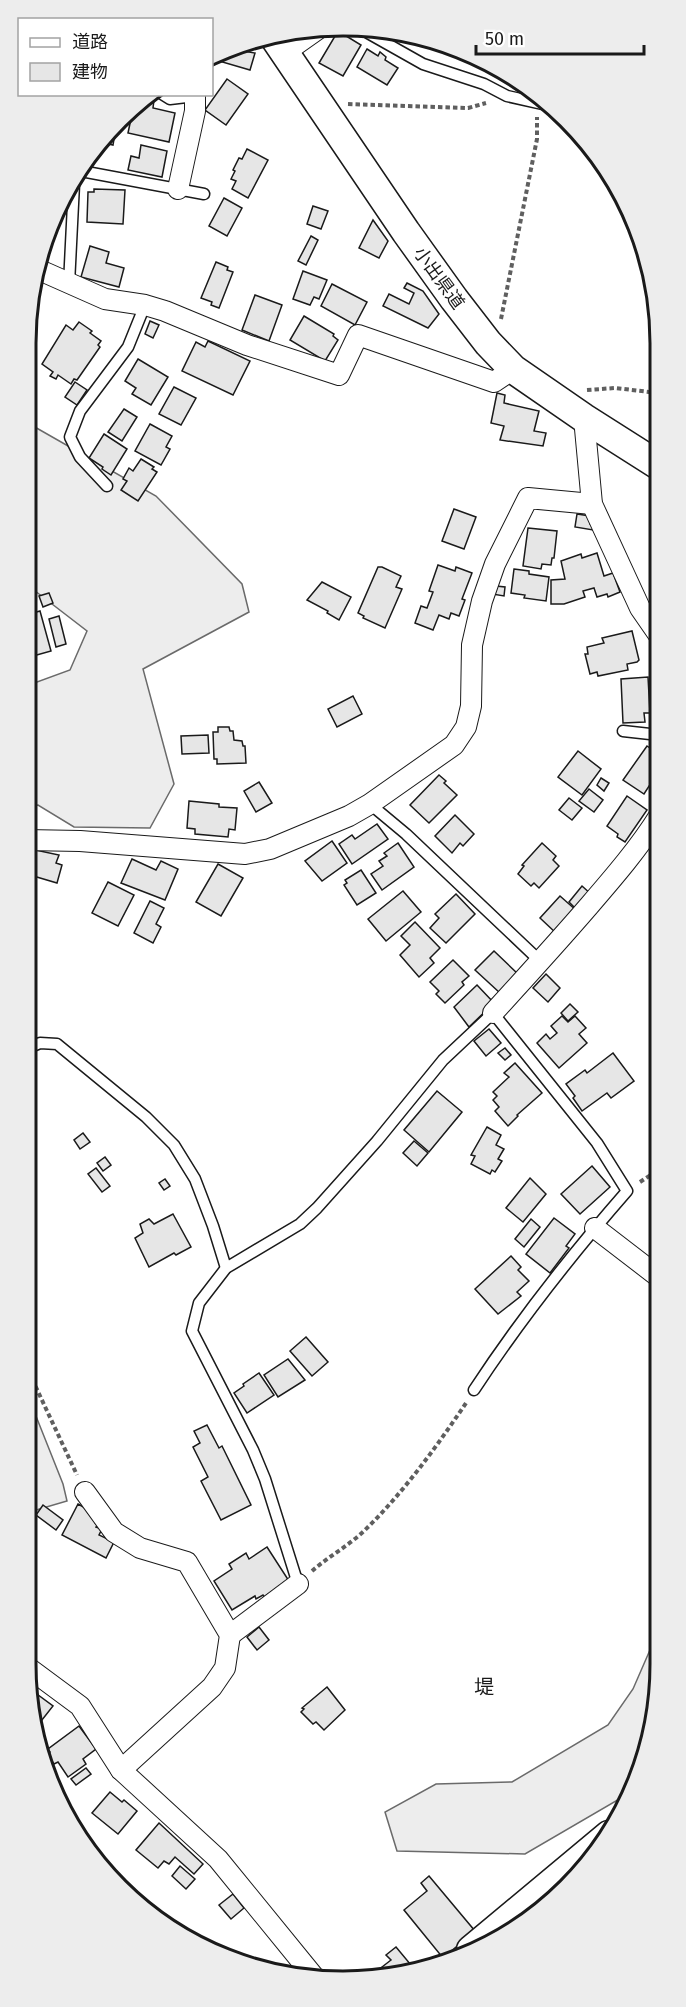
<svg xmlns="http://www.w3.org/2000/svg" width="686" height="2007" viewBox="0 0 686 2007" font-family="'Fira Sans','Noto Sans JP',sans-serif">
<rect width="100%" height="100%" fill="#fff"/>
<g fill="#ededed" stroke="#6a6a6a" stroke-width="1.5">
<path d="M26,422L156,496L242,584L249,612L143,669L174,784L150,828L74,827L38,805L26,806V686L70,670L87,631L26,584Z"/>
<path d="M26,1391L63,1484L67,1501L26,1513Z"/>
<path d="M660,1627V1664L650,1746L628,1794L525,1854L397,1851L385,1812L436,1784L512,1782L608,1725L633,1689Z"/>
</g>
<g fill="#e6e6e6" stroke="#1a1a1a" stroke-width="1.5">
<path d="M338,31L361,45L343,76L319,63Z"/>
<path d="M367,49L378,56L380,52L386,57L385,60L398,68L387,85L357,67Z"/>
<path d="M237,50L255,53L250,70L212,59Z"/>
<path d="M227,79L248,94L226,125L205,110Z"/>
<path d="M149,99L154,100L153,108L175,113L169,142L128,133L132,114Z"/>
<path d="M111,132L115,133L113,145L100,142Z"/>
<path d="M141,145L167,151L162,177L128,170L131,156L139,158Z"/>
<path d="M247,149L268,160L248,198L232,189L236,181L231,179L235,171L233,170L239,158L242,159Z"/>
<path d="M94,189L125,190L123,224L87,222L88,192H94Z"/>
<path d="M224,198L242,208L227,236L209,226Z"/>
<path d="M313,206L328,211L321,229L307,224Z"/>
<path d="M373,220L388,241L379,258L359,248Z"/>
<path d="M311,236L318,240L306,265L298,261Z"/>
<path d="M90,246L109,252L106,263L124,268L119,287L81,277Z"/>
<path d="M216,262L228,267L227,270L233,272L219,308L211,305L212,302L201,298Z"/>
<path d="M303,271L327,280L319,299L314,297L310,305L293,299Z"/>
<path d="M407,283L423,291L439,314L428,328L383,306L389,294L409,304L414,293L404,288Z"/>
<path d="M332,284L367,302L355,325L321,306Z"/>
<path d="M255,295L282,305L269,341L242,330Z"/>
<path d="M304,316L334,334L333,336L338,340L325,361L290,340Z"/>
<path d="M150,321L159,325L153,338L145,334Z"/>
<path d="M79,322L92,331L90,333L101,341L98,345L100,347L77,380L74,379L71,384L58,375L56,379L50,376L53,372L42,364L66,325L73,330Z"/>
<path d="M208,341L250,361L233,395L182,371L196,342L205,347Z"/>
<path d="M138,359L168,377L151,405L132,394L136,388L125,381Z"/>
<path d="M75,382L87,390L77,405L65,397Z"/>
<path d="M174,387L196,398L181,425L159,414Z"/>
<path d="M497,393L505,395L504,403L539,411L534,431L546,433L543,446L500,440L504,426L491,423Z"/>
<path d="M124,409L137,417L122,441L108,432Z"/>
<path d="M150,424L172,436L166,447L170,449L161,465L135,451Z"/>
<path d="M104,434L127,449L111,475L102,469L103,467L89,458Z"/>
<path d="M141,459L154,467L152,469L157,472L138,501L121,490L127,481L123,479L129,468L133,471Z"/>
<path d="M454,509L476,517L464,549L442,541Z"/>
<path d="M577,514L590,516V524L594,525L593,530L575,527Z"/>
<path d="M528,528L557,531L554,558H552L551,565L542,564L541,569L523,566Z"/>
<path d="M597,553L604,576L613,573L620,592L608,597L607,594L597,597L594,588L583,591L585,597L564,604H551V580L565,579L561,561L581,554L582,558Z"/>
<path d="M438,565L455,571L456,567L472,573L462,599L465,600L459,616L451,613L449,619L439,615L433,630L415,623L421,606L427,608L433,592L429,591Z"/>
<path d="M378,567H382L401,576L396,587L402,589L385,628L363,618L364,616L358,613Z"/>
<path d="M514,569L529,571V574L549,577L546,601L524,598L525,595L511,593Z"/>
<path d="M322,582L351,597L339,620L327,613L328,611L307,600Z"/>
<path d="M496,586L505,587L504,596L492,594Z"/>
<path d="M49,593L53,603L43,607L39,596Z"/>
<path d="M40,611L51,651L26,658V615Z"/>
<path d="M59,616L66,644L56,647L49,619Z"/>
<path d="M632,631L639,660L637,662L627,664L628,670L598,676L597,672L590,674L585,654H588L587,647L604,643L602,638Z"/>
<path d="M648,677L650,713H644L645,722L623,723L621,679Z"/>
<path d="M353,696L362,714L337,727L328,709Z"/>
<path d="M218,727H229L230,731H233L234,740L242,741L243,746H245L246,763L217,764V759H214L213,732H218Z"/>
<path d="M208,735L209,753L182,754L181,736Z"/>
<path d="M647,746L659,754V788L651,783L644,794L623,780Z"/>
<path d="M578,751L601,769L582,795L558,777Z"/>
<path d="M439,775L446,781L444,783L457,795L429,823L410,805Z"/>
<path d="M601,778L609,783L604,791L597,785Z"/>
<path d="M259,782L272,803L256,812L244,791Z"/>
<path d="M589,789L603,800L594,812L579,801Z"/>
<path d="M627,796L647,810L625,842L617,837L618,834L607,826Z"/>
<path d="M569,798L582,808L572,820L559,810Z"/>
<path d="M189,801L219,804V807L237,808L235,830L229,829L228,837L195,834V829L187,828Z"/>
<path d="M455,815L474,834L463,846L460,843L452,853L435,836Z"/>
<path d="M377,824L388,839L352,864L339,844L352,835L355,839Z"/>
<path d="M332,841L347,863L322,881L305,861Z"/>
<path d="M398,843L414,867L382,890L371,874L383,866L379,861L387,856L384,853Z"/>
<path d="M542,843L556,856L553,860L559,866L539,888L534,883L531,886L518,874L524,866L522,865Z"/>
<path d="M26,848L59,855L56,863L62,865L57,883L30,875L31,873L26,872Z"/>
<path d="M132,859L156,870L161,861L178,869L165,900L121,883Z"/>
<path d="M218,864L243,878L221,916L196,902Z"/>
<path d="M361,870L376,893L357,905L344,885L347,883L345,880Z"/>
<path d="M108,882L134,895L118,926L92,913Z"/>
<path d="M582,886L592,895L578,911L569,902Z"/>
<path d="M403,891L421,912L386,941L368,919Z"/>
<path d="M456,894L475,914L446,943L430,928L439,918L435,914Z"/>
<path d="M560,896L577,911L557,934L540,918Z"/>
<path d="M150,901L164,908L156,924L161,927L153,943L134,933Z"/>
<path d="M415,922L440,948L430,958L434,963L419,977L400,955L410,945L401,936Z"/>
<path d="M494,951L518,974L500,993L475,970Z"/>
<path d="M453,960L469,976L462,982L464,985L445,1003L436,994L439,991L430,982Z"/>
<path d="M546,974L560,988L548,1002L533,988Z"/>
<path d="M477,985L494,1003L469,1027L454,1007Z"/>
<path d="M570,1004L578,1012L568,1021L561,1013Z"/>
<path d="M562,1016L568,1022L575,1016L586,1028L579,1034L587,1043L559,1068L537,1043L546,1034L550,1039L557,1033L551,1026Z"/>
<path d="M489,1029L501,1043L486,1056L474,1041Z"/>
<path d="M505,1048L511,1055L505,1060L498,1053Z"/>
<path d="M613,1053L634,1081L611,1098L607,1093L582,1111L573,1098L575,1096L566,1084L585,1070L587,1073Z"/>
<path d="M515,1063L542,1093L517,1115L518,1116L508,1126L495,1111L499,1107L493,1100L497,1096L493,1092L509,1077L504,1073Z"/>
<path d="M437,1091L462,1112L429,1152L404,1130Z"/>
<path d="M487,1127L501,1135L496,1145L504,1149L498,1159L502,1161L495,1172L492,1170L490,1174L471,1164L475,1156L471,1155Z"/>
<path d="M83,1133L90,1142L80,1149L74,1140Z"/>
<path d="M414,1141L428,1153L417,1166L403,1153Z"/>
<path d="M105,1157L111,1165L103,1171L97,1163Z"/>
<path d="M592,1166L610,1187L580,1214L561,1194Z"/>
<path d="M96,1168L110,1186L102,1192L88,1174Z"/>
<path d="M530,1178L546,1194L523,1222L506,1208Z"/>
<path d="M165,1179L170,1186L164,1190L159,1183Z"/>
<path d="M173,1214L191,1247L176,1255L174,1253L149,1267L135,1238L143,1233L140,1224L149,1219L154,1224Z"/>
<path d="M554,1218L575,1234L566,1246L569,1248L550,1273L526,1254Z"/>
<path d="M531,1219L540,1227L524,1247L515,1239Z"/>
<path d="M511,1256L521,1267L518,1270L529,1281L517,1292L521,1296L498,1314L475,1289Z"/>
<path d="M306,1337L328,1362L312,1376L290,1351Z"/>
<path d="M288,1359L305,1380L278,1397L264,1375Z"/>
<path d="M259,1373L274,1395L247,1413L234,1393L244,1386L243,1384Z"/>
<path d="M658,1416L660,1418V1434L650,1427Z"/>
<path d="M207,1425L219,1448L222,1446L251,1505L221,1520L201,1481L208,1477L193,1447L200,1443L194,1431Z"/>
<path d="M78,1504L89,1510L88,1513L93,1516L95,1523L98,1524L96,1527L102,1529L99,1535L114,1542L106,1558L62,1535Z"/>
<path d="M43,1505L63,1520L56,1530L36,1515Z"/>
<path d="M267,1547L289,1581L264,1597L263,1595L256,1599L255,1596L232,1610L214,1581L232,1569L229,1564L246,1553L249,1559Z"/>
<path d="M259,1627L269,1640L257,1650L247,1637Z"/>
<path d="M327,1687L345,1710L324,1730L316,1722L313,1724L301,1712L304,1709L302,1708Z"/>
<path d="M30,1689L53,1706L38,1725Z"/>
<path d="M79,1726L96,1749L83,1759L86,1764L68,1777L58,1762L54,1764L47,1754L50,1752L48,1749Z"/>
<path d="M86,1768L91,1774L76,1785L71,1779Z"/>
<path d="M110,1792L122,1802L124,1800L137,1811L118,1834L92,1813Z"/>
<path d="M159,1823L203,1864L194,1874L175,1857L169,1864L164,1861L158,1868L136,1850Z"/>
<path d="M180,1866L195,1879L186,1889L172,1876Z"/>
<path d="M429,1876L475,1931L443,1958L404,1910L427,1891L421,1883Z"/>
<path d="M233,1894L244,1908L231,1919L219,1905Z"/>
<path d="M396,1947L416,1971L373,1974L391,1960L386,1955Z"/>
</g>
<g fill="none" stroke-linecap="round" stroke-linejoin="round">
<g stroke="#1a1a1a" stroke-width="13">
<g id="lane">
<path d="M368,33L423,64L484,84L507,96L547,105"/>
<path d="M162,94L170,99L195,96"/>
<path d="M81,171L204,194"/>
<path d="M69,284L74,184"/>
<path d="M107,486L80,457L70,437L80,411L128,347L145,305"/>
<path d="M623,731L659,735"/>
<path d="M370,804L406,834L541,962"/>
<path d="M26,1049L40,1043L57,1044L146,1117L174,1145L195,1179L213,1226L226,1268"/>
<path d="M298,1584L265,1479L253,1450L192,1331L199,1303L226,1268L300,1224L317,1208L377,1141L443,1060L493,1013L597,1143L627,1191C572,1254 520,1320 474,1390"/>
</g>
</g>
<g stroke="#1a1a1a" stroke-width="22">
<g id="street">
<path d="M284,53L318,29"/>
<path d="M178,189L195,111V94"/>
<path d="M35,268L105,299L145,305L165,311L247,345L339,375L358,335L494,382L513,369"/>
<path d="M584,418L592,504L640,608L658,634"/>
<path d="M26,840L80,841L245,854L270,849L349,816L370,804L454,745L466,727L471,706L472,645L482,601L495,564L528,498L592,504"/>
<path d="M493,1013C525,978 557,943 588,907C613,878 639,848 659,816"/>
<path d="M595,1228L660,1278"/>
<path d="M85,1492L114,1532L140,1548L187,1562L230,1635L225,1668L212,1687L121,1770"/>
<path d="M230,1635L298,1584"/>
<path d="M26,1666L80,1706L121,1770L218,1859L315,1978"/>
</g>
</g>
<g stroke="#1a1a1a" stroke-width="31">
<g id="secondary">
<path d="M274,37L406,232L454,299L488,343L513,369L584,418L658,465"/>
<path d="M471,1950L609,1835"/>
</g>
</g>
<g stroke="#5f5f5f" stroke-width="4" stroke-dasharray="4.5 3" stroke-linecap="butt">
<path d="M348,104L468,108L486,103"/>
<path d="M501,319L537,139V117"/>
<path d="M587,390L615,388L658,393"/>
<path d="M640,1182L660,1169"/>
<path d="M26,1366L77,1475"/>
<path d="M312,1571C328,1557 348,1546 364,1531C403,1493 435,1449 466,1403"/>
</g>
<use href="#lane" stroke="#fff" stroke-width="10"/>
<use href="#street" stroke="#fff" stroke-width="20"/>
<use href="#secondary" stroke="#fff" stroke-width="28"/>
</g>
<g text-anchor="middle" stroke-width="4.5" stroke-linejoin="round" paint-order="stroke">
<g font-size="18" fill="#1a1a1a" stroke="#fff">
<text transform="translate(439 278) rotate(54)" y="6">小出県道</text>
</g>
<g font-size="20" fill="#1a1a1a" stroke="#fff">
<text x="484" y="1694">堤</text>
</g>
</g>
<path d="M0 0H686V2007H0ZM343 36H343A307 307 0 0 1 650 343V1664A307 307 0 0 1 343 1971H343A307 307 0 0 1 36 1664V343A307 307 0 0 1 343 36Z" fill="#ededed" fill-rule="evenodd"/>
<path fill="none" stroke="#1a1a1a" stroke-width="3" d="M343 36H343A307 307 0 0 1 650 343V1664A307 307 0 0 1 343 1971H343A307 307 0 0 1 36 1664V343A307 307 0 0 1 343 36Z"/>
<rect x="18" y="18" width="195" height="78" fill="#ffffff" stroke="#a3a3a3" stroke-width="1.5"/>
<rect x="30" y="38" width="30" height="9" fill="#ffffff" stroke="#a3a3a3" stroke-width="1.5"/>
<text x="72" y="48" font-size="18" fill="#1a1a1a">道路</text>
<rect x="30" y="63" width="30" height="18" fill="#e6e6e6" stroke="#a3a3a3" stroke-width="1.5"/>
<text x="72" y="78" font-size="18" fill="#1a1a1a">建物</text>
<path d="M476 45v9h168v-9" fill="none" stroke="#1a1a1a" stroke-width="3"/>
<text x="485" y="45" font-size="18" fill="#1a1a1a" stroke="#ffffff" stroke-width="4.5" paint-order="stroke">50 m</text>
</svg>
